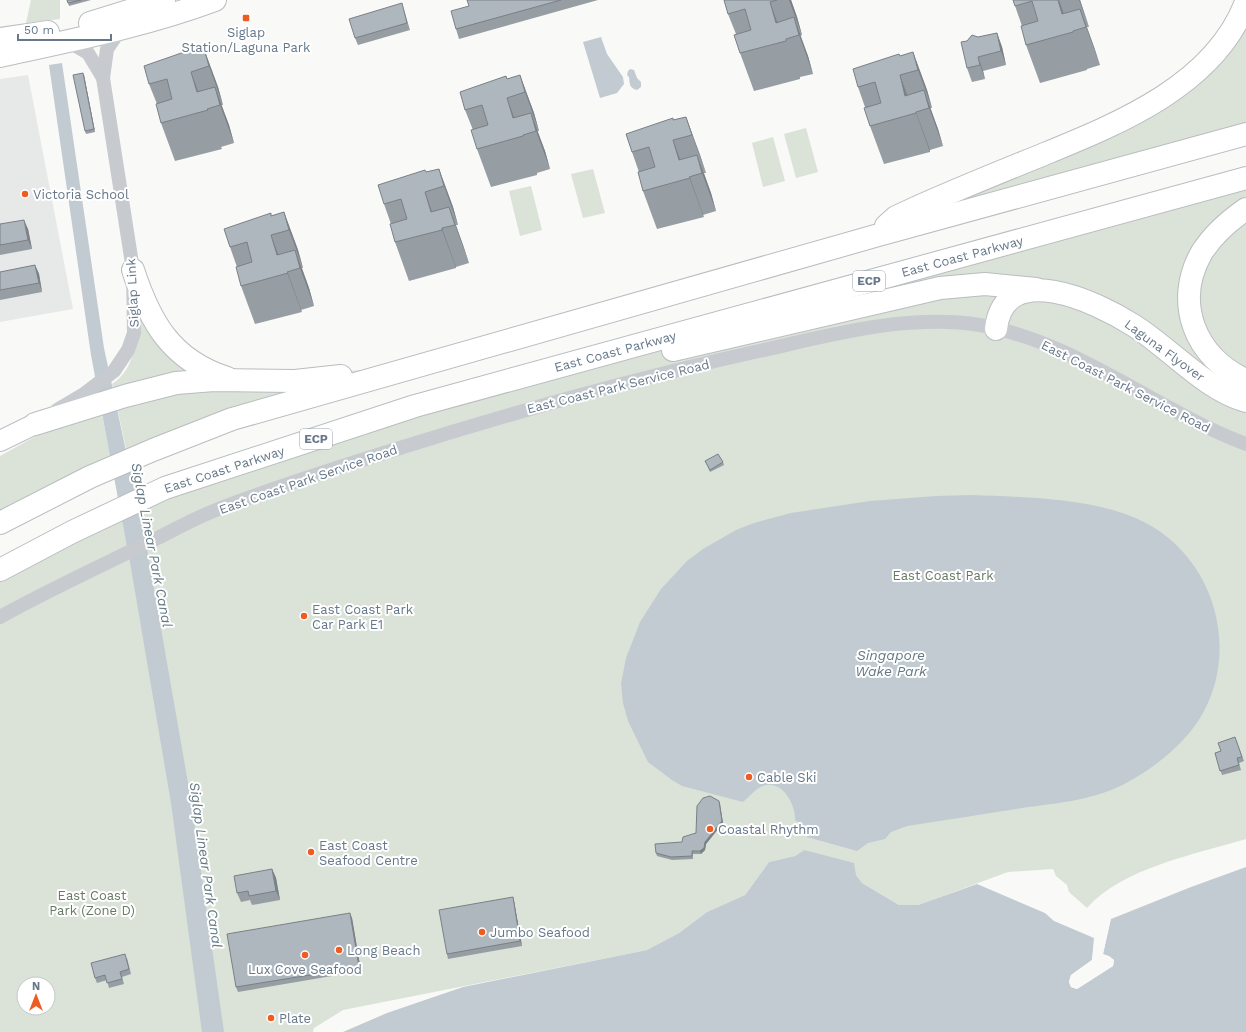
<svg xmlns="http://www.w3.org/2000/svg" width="1246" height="1032" viewBox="0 0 1246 1032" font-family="'Work Sans',sans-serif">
<rect width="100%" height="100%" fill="#f9f9f7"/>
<path fill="#e7e8e8" d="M28,75L73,309L0,322V79Z"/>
<g fill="#dbe2d8" fill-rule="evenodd">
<path d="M31,0H60V19L26,23Z"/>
<path d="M1246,2V134L896,218L1165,95Z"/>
<path d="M806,128L818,172L796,178L784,134Z"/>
<path d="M773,137L785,181L763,187L752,143Z"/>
<path d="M593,169L605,213L583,218L571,174Z"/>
<path d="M1246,178V839C1196,854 1122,868 1087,908L1069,892L1067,885L1056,876L1053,869L1008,872L918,905H899L862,883L856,875L804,850L795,856L769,862L745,895L707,912L679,933L647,950L343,1010L314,1028L313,1032H0V571L165,488ZM24,984H48V1008H24Z"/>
<path d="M531,186L542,230L520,236L509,191Z"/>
<path d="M154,308L200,362L260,378L400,367L129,462L112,384C136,369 136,339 139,314Z"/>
<path d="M98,394L113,470L0,527V456L38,435Z"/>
</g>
<g fill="#c2cbd1">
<path d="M601,37L607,54L623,77L624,84L617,93L600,98L583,42Z"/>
<path d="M62,63L104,348L148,554L191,800L224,1032H202L171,803L130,562L91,355L49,65Z"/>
<path d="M630,69L634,70L637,78L641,82V87L637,90C629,88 630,84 629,77L627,75L628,71Z"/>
<path d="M972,495C1024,497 1097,498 1144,522C1213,557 1240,646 1203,713C1187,742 1157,766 1128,782C1096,800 1058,803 1022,808C984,814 945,820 907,826L891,832L885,839L868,843L857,851L807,837L802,825L795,820C796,805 782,779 763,786C756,788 749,797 743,802L682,786L672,780L648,762L628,721L623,703L621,684L626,658L640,622L661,589L687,561L703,549L736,530L754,523L791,513L870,501L936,496Z"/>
<path d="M804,850L854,863L856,875L862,883L899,905H918L977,884L1045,913L1054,921L1094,938L1092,960L1071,975L1069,982L1071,987L1077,989L1113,966L1114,960L1103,954L1111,919L1191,887L1246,867V1032H343L387,1013L463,987L647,950L679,933L707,912L745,895L769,862L795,856Z"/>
</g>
<path fill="#f9f9f7" d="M1111,917L1103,954L1109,956L1114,960L1113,966L1077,989L1071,987L1069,982L1071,975L1092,960L1095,936L1096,938L1094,961L1073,977L1071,982L1072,986L1077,987L1111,965L1112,961L1101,954L1109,919Z"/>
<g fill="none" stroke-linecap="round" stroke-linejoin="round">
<g stroke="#bbc0c5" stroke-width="22">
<path id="secondary" d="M0,441L35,424"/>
</g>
<g stroke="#babec2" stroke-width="24">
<g id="primary">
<path d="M90,23L164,0"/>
<path d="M0,39L48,32"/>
<path d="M0,56C73,40 145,26 215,0"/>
<path d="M996,329C1004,258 1097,302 1133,325C1170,348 1204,389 1246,401"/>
</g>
</g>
<g stroke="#b9bdc0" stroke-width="24">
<g id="highway">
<path d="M1246,209C1230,220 1213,235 1202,252C1173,302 1195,358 1246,380"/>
<path d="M886,226L896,217L911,210C953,191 995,174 1037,157C1115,125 1214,87 1246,2"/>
<path d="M133,270C150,322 171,360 227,378"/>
<path d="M673,350L940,288L985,284L1036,289"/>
<path d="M35,424L125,396L176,383L214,380L295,381L341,376"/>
<path d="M0,523L90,477L153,450L232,419L875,236L1246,134"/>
<path d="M0,570L72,532L165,488L415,406L1246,178"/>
</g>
</g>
<g stroke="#c7cbcf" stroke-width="14">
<path d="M67,41L88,53L103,78"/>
<path d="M57,410L84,394L114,371L128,350L134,333L133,270L103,78L107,49L120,30"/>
<path d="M0,617C47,591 95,569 143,545C169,533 194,518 221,508C281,485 342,466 403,447C518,411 633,379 750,353C824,337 903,313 980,325C1077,342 1155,410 1246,444"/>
</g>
<use href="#secondary" stroke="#fff" stroke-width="20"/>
<use href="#primary" stroke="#fff" stroke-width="22"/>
<use href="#highway" stroke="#fff" stroke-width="22"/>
</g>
<g fill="#969da3">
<path d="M67,0H91L69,6Z"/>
<path d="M467,0H598L459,39L456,29L469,6Z"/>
<path d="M724,0H791L797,17L802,35L800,36L808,56L813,74L800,77V79L754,91L740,53L736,34L728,14Z"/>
<path d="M1013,0H1080L1089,27H1087L1094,47L1100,65L1087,69V70L1040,83L1026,45L1022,26Z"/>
<path d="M404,10L410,30L358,45L355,38Z"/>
<path d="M997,33L1002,47L1006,65L983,71L985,79L972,82L967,68L978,37Z"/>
<path d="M204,49L218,87L223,105H221L229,125L234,143L221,147L222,149L175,161L161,123L157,104L149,84L191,52Z"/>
<path d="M913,52L927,90L932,108H930L938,129L943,146L930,150V152L884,164L870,126L865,107L858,87L900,56Z"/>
<path d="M84,75L95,132L86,134L85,131Z"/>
<path d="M520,75L534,113L539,131H537L545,151L550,169L537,173V175L491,187L477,149L473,130L465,110L507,79Z"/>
<path d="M686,117L700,155L706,173H704L711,193L716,211L703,215L704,217L657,229L643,191L639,172L632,152L674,120Z"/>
<path d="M439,169L453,207L458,225H456L463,245L469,263L456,267V268L409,281L395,242L391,224L384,204L426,172Z"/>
<path d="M284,212L298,250L303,268H302L309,288L314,306L301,310L302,312L255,324L241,286L237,267L230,247L271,213V216Z"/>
<path d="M0,224L28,229L32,249L0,255Z"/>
<path d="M35,265L39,274L42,292L0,300V272Z"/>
<path d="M705,461L723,462L724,465L710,472Z"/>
<path d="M1235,737L1244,761L1239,763L1241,770L1222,775L1215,753L1221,751Z"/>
<path d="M720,803L723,823L706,844L705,850L701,854H693V859L672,860L657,856L656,853L682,842L696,833Z"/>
<path d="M272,869L276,878L280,900L252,905L250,900L241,902L237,893Z"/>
<path d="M513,897L514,901L522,946L448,959L447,954Z"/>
<path d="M352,918L361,971L238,992L236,987Z"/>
<path d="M127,958L131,974L122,977L124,984L109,988L107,980L97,983L95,978Z"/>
</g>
<g fill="#7a8085">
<path d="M789,0H791L797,17L802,35Z"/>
<path d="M1058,0H1059L1070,32L1062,14Z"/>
<path d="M1079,0H1080L1089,27Z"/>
<path d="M770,2L784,41L776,23Z"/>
<path d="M1080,9L1094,47L1100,65L1086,27Z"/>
<path d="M794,17L808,56L813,74L799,35Z"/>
<path d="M997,33L1002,47L1006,65L1001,51Z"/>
<path d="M204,49L218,87L223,105L209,66Z"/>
<path d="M913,52L927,90L932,108L918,70Z"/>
<path d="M978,57L983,71L985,79L980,65Z"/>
<path d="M191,72L205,110L197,92Z"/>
<path d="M83,73L84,75L95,132L94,129Z"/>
<path d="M520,75L534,113L539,131L525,92Z"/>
<path d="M900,75L914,114L905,96Z"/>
<path d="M215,87L229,125L234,143L220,105Z"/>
<path d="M924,90L938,129L943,146L929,108Z"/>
<path d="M507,98L521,136L513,118Z"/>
<path d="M916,112L930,150V152L916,113Z"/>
<path d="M531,113L545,151L550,169L536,131Z"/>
<path d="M686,117L700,155L706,173L692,135Z"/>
<path d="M673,140L687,178L679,160Z"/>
<path d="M697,155L711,193L716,211L702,173Z"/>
<path d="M439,169L453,207L458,225L444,186Z"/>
<path d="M689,177L703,215L704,217L690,178Z"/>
<path d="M425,192L439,231L431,212Z"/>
<path d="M449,207L463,245L469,263L455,225Z"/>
<path d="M284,212L298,250L303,268L289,230Z"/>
<path d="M24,220L28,229L32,249L28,240Z"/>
<path d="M442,228L456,267V268L442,230Z"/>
<path d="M271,235L285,273L277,255Z"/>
<path d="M295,250L309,288L314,306L300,268Z"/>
<path d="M35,265L39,274L42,292L39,283Z"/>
<path d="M287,272L301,310L302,312L288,273Z"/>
<path d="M719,801L723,823L706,844L705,850L701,854L700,851L705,842Z"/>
<path d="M272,869L276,878L280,900L276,891Z"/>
<path d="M513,897L514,901L522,946L520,941Z"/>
<path d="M350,913L352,918L361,971L359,967Z"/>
</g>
<g fill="#afb7be" stroke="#7a8085">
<path d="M67,0H81L68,3Z"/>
<path d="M467,0H561L456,29L451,11L469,6Z"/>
<path d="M724,0H777L770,2L776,23L794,17L799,35L786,39V41L740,53L734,35L751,30L745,9L728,14Z"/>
<path d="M1013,0H1058L1062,14L1080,9L1086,27L1073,31V32L1026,45L1021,26L1038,21L1032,1L1015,6Z"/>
<path d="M402,3L407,23L355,38L349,19Z"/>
<path d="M997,33L1001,51L978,57L980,65L967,68L961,42L967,41L972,35L978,37Z"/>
<path d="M204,49L209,66L191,72L197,92L215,87L220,105L207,109L208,110L161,123L156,104L172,99L167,79L149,84L144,66L190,50L191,52Z"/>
<path d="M913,52L918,70L900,75L905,96L924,90L929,108L916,112V113L870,126L864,108L881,103L875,82L858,87L853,69L899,54L900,56Z"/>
<path d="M83,73L94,129L85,131L73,75Z"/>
<path d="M520,75L525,92L507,98L513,118L531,113L536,131L523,135V136L477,149L471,130L488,125L482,105L465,110L460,92L506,76L507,79Z"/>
<path d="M686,117L692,135L673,140L679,160L697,155L702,173L689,177L690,178L643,191L638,172L655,167L649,147L632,152L626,134L673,118V120Z"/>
<path d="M439,169L444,186L425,192L431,212L449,207L455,225L442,228V230L395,242L390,224L407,219L401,199L384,204L378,185L425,170L426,172Z"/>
<path d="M284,212L289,230L271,235L277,255L295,250L300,268L287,272L288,273L241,286L236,267L252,262L247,242L230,247L224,229L271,213V216Z"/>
<path d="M24,220L28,240L0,245V224Z"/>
<path d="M35,265L39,283L0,290V272Z"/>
<path d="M718,454L723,462L710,470L705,461Z"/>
<path d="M1235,737L1242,757L1237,758L1239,765L1220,771L1215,753L1221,751L1218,743Z"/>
<path d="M710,796L719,801L722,821L705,842L704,848L700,851H692V856L671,857L656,853L655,844L682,842L683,837L696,833L697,806L703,798Z"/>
<path d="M272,869L276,891L249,896L248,891L237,893L234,876Z"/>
<path d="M513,897L520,941L447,954L439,910Z"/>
<path d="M350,913L359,967L236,987L227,934Z"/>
<path d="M125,954L129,969L120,972L122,979L107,983L105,975L95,978L91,963Z"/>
</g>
<g fill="#ee5c22" stroke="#fff" stroke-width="1.5">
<rect x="242" y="14" width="8" height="8" rx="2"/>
<circle cx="25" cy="194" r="4"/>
<circle cx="304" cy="616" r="4"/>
<circle cx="749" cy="777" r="4"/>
<circle cx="710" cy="829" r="4"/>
<circle cx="311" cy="852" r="4"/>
<circle cx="482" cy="932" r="4"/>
<circle cx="339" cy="950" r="4"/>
<circle cx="305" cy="955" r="4"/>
<circle cx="271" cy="1018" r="4"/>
</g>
<g text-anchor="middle" stroke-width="4" stroke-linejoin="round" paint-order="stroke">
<g fill="#fff" stroke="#94a0ad" stroke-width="1">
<rect x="853" y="271" width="32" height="20" rx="3"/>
<rect x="300" y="429" width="32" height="20" rx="3"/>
</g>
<g font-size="12" font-weight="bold" fill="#66788a">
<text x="869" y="285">ECP</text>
<text x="316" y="443">ECP</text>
</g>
<g font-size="13" fill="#66788a" stroke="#fff" text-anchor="start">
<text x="246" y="37" text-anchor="middle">Siglap<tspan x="246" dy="15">Station/Laguna Park</tspan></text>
<text x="33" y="199">Victoria School</text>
<text x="312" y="614">East Coast Park<tspan x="312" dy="15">Car Park E1</tspan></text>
<text x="757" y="782">Cable Ski</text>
<text x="718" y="834">Coastal Rhythm</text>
<text x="319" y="850">East Coast<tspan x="319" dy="15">Seafood Centre</tspan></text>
<text x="490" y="937">Jumbo Seafood</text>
<text x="347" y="955">Long Beach</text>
<text x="305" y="974" text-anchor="middle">Lux Cove Seafood</text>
<text x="279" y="1023">Plate</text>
</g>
<g font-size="13" fill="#66788a" stroke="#fff">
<text transform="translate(962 256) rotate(-15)" y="5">East Coast Parkway</text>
<text transform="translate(132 293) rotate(-93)" y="5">Siglap Link</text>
<text transform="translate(1165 350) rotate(36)" y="5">Laguna Flyover</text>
<text transform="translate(615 351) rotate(-15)" y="5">East Coast Parkway</text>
<text transform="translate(618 386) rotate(-14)" y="5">East Coast Park Service Road</text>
<text transform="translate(1126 386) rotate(27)" y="5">East Coast Park Service Road</text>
<text transform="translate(224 469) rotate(-18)" y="5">East Coast Parkway</text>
<text transform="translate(308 479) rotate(-19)" y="5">East Coast Park Service Road</text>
</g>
<g font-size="13" fill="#667a62" stroke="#fff">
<text x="943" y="580">East Coast Park</text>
<text x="92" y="900">East Coast<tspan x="92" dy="15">Park (Zone D)</tspan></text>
</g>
<g font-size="14" font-style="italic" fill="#637a84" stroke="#fff">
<text transform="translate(152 545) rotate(79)" y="5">Siglap Linear Park Canal</text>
<text x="891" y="660">Singapore<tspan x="891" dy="16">Wake Park</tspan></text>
<text transform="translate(206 865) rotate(82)" y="5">Siglap Linear Park Canal</text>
</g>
</g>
<g transform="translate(36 996)"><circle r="19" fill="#ffffff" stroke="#c2c9d0"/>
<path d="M0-3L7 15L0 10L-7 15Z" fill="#ee5c22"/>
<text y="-6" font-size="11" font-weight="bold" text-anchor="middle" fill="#66788a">N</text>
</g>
<path d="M18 34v6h93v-6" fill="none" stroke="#66788a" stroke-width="2"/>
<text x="24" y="34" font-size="12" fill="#66788a" stroke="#ffffff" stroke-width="3" paint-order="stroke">50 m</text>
</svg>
